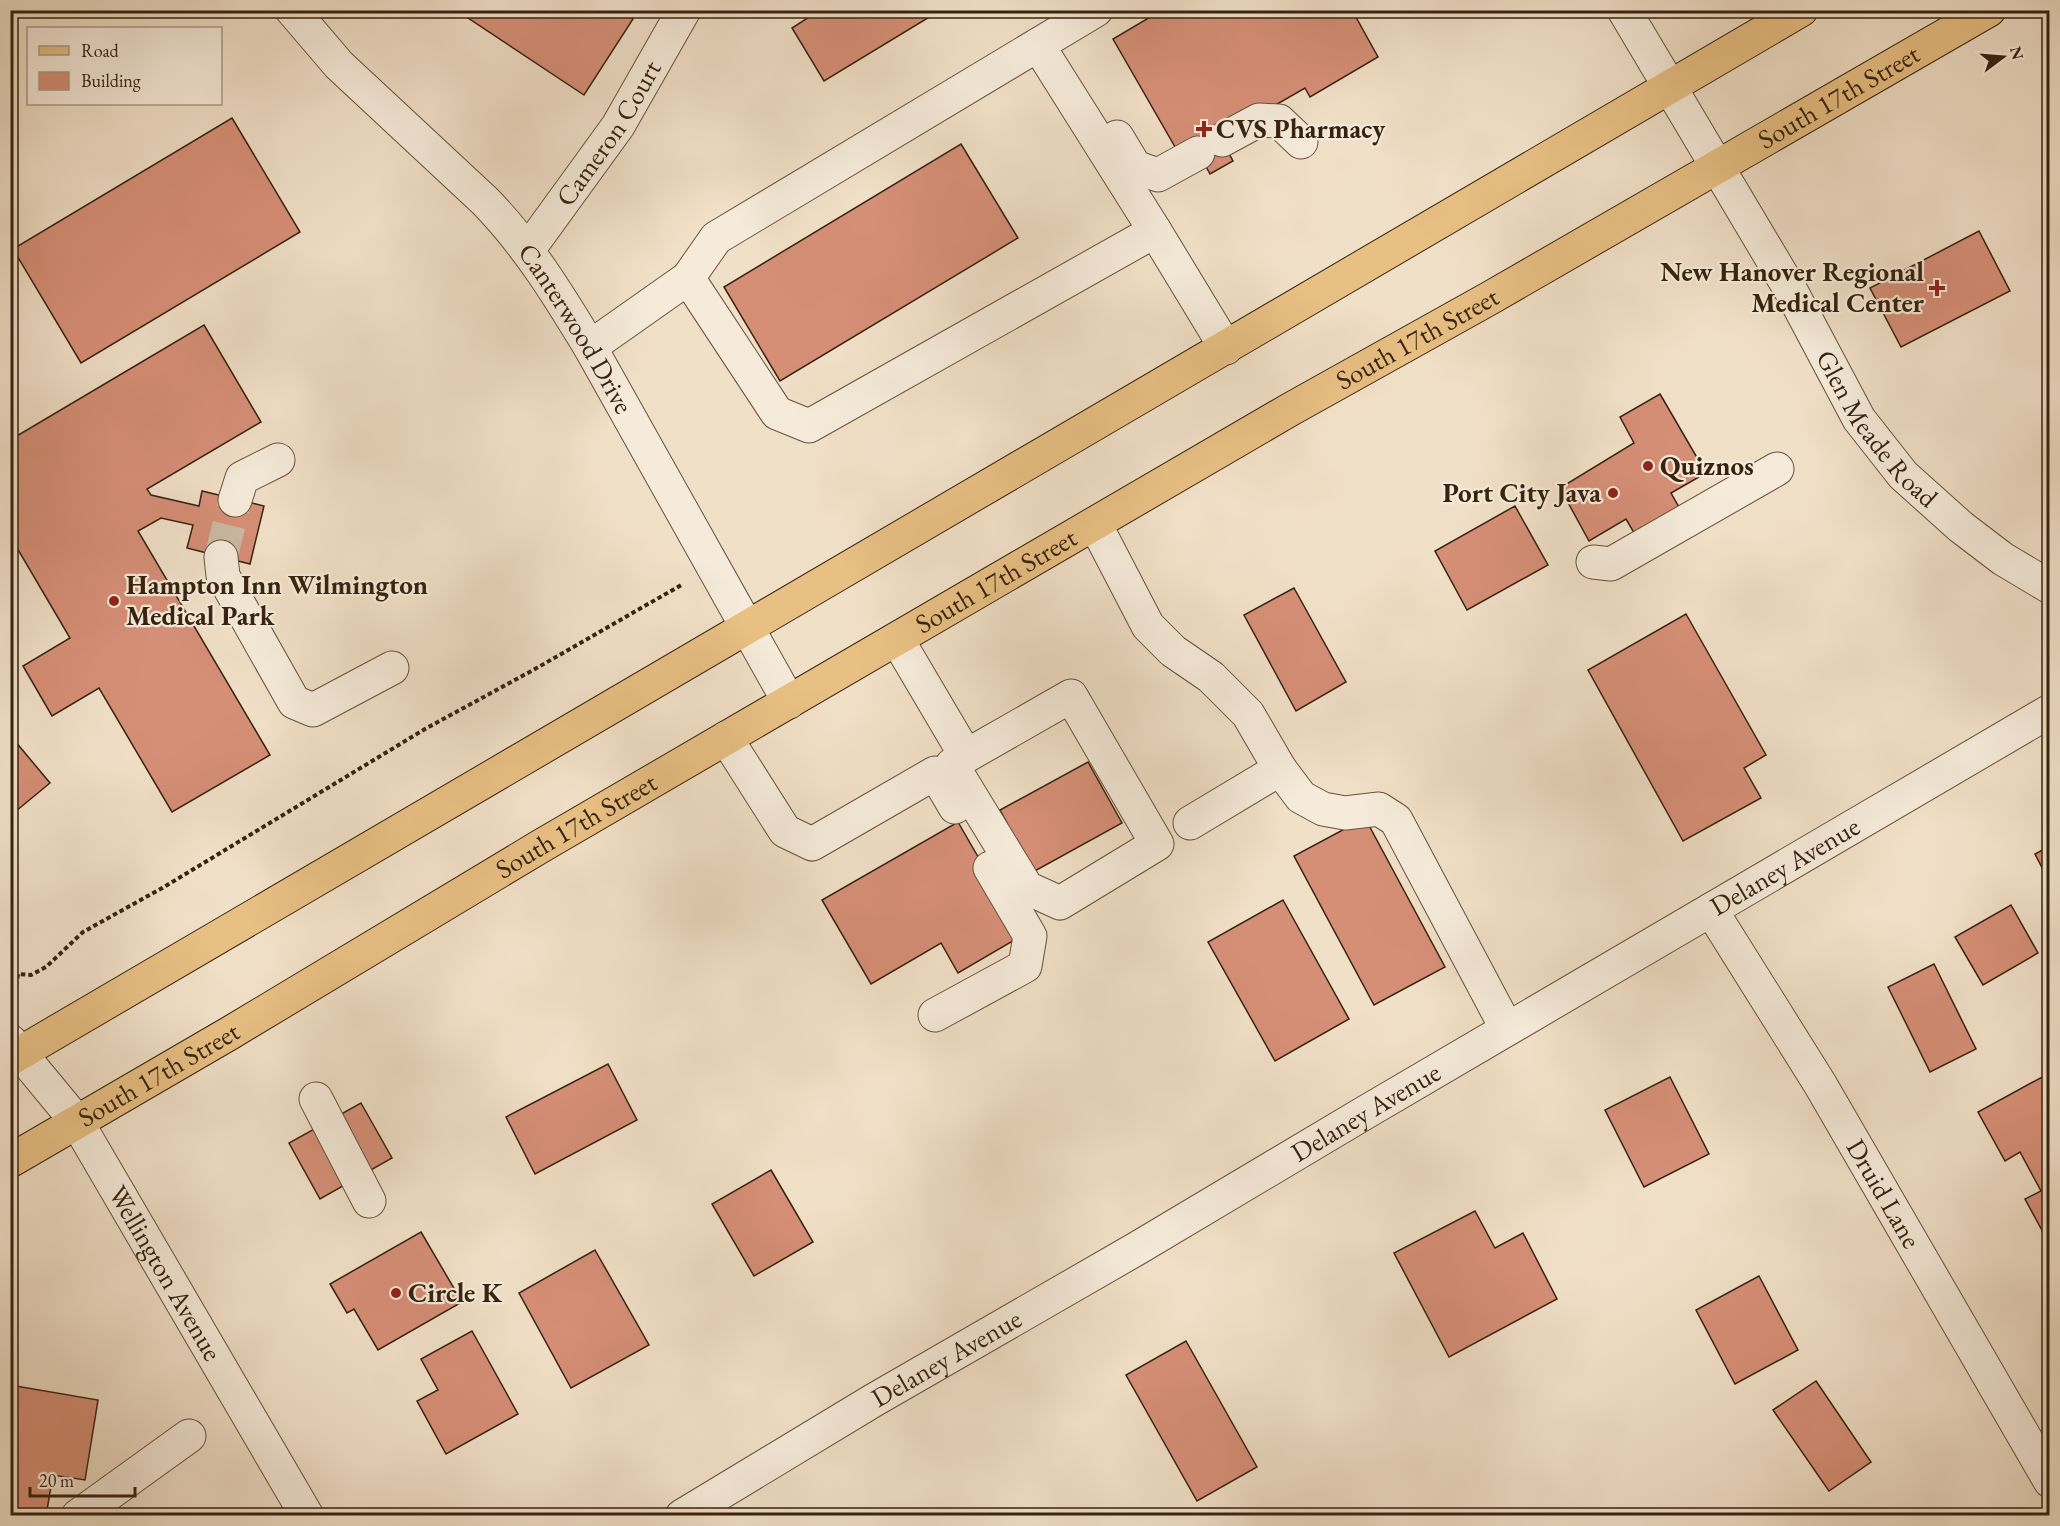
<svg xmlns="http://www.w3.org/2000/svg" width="2060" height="1526" viewBox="0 0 2060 1526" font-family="'EB Garamond',serif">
<rect width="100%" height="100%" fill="#f1e0c8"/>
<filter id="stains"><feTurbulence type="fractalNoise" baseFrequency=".00333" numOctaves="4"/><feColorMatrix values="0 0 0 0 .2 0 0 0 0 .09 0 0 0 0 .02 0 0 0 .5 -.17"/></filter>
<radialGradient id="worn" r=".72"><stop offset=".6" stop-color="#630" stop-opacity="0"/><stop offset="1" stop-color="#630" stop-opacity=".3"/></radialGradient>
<g fill="#d68f77" stroke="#36220e" stroke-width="1.5">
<path d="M456,10H620L633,19L584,95Z"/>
<path d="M820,10H941L824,81L792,28Z"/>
<path d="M1162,10H1352L1378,57L1310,97L1305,88L1220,137L1233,161L1210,174L1197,150L1182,159L1113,39Z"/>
<path d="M232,118L300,232L81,363L13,249Z"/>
<path d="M961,144L1018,238L780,381L724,287Z"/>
<path d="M1979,231L2010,291L1901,347L1870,288Z"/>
<path d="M204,325L261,422L147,489L151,495L199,506L202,491L264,506L250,564L187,548L193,525L161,518L138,531L270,755L172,812L99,688L52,716L23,666L70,638L10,536V440Z"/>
<path d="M1660,394L1706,473L1671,493L1692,530L1647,555L1626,519L1589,541L1560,488L1634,443L1620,417Z"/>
<path d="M1515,506L1548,565L1467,610L1435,551Z"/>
<path d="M1294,588L1346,682L1296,711L1244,615Z"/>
<path d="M1686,614L1766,755L1744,768L1761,798L1683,841L1588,670Z"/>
<path d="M10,735L50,783L10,816Z"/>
<path d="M1088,762L1122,823L1033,872L1000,810Z"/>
<path d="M1365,818L1445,967L1374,1005L1294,856Z"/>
<path d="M958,822L1023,935L958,973L941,943L871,984L822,900Z"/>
<path d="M2050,846V883L2035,854Z"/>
<path d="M1283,900L1349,1019L1275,1061L1208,942Z"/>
<path d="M2011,905L2038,953L1983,985L1955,937Z"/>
<path d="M1934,964L1976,1049L1930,1072L1888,987Z"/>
<path d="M608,1064L637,1120L535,1174L506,1117Z"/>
<path d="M2044,1076L2050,1086V1231L2044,1234L2025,1199L2041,1191L2020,1152L2005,1161L1978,1112Z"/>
<path d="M1670,1077L1709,1154L1644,1187L1605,1110Z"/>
<path d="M361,1103L392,1158L320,1199L289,1143Z"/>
<path d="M771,1170L813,1242L754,1276L712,1204Z"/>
<path d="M1475,1211L1495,1248L1523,1233L1557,1299L1449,1357L1394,1253Z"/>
<path d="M421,1232L462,1302L378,1350L354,1309L347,1313L330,1284Z"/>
<path d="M595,1250L649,1345L571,1388L519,1293Z"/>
<path d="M1759,1276L1798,1350L1735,1384L1696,1310Z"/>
<path d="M472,1331L518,1414L446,1454L417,1401L438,1390L421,1359Z"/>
<path d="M1186,1341L1257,1467L1197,1501L1126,1375Z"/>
<path d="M1816,1381L1871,1462L1829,1491L1773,1410Z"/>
<path d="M10,1385L98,1400L85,1480L53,1475L46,1516L10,1515Z"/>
</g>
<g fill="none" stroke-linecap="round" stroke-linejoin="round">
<path stroke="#ccbaa3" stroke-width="33" stroke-dasharray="33 16" stroke-linecap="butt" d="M221,557L235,500"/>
<g stroke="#65523c" stroke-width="35">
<g id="minor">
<path id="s1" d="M292,10L339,65L485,201C528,245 559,296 590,347L789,702"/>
<path id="s2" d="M1624,10L1790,289L1859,419L1903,475L1961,527L2003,559L2050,587"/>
<path d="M1038,45L1155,231"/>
<path d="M1117,137L1135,167L1158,175L1198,153"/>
<path d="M1222,140L1259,120L1279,121L1301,142"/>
<path id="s3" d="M528,250L618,126L684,10"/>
<path d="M688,278L716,238L1096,10"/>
<path d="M590,347L688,278L777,413L809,426L1155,231L1226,348"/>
<path d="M235,500L242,478L278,460"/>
<path d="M1095,524L1148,626L1173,651L1211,677L1248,714L1280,769L1190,823"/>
<path d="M221,557L223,576L294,702L313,710L392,668"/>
<path d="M1593,562L1611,564L1777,469"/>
<path d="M897,639L966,756L1071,696L1157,844L1060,903L1027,888L952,765L966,756"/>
<path d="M726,738L785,831L812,844L935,773L955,807"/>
<path d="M1280,769L1301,797L1323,809L1345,813L1379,809L1396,820L1507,1029"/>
<path id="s4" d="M1711,910L1820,1084L2050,1481"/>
<path d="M935,1015L1025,966L1030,936L990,868"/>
<path id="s5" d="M10,1041L77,1122L307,1516"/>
<path d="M316,1099L369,1201"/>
<path d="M78,1516L189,1436"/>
<path id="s6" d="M682,1516L874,1400L1136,1249L1366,1112L2050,711"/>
</g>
</g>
<g stroke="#36220e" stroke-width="35">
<g id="major">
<path d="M10,1059L1801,10"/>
<path id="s7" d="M10,1161L230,1033L541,846L1291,409L1490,298L1989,10"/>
</g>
</g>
<path stroke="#36220e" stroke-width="4" stroke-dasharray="4.5 3" stroke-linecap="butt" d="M16,986L18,974L31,975L46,967L83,932L164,887L425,729L535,669L683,584"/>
<use href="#minor" stroke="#f6ebdb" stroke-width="33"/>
<use href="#major" stroke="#e8c084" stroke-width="33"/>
</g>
<g fill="#8f2418" stroke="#f6ebdb" stroke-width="2">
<path d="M1201 120h6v6h6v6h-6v6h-6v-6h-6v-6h6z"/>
<path d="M1934 279h6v6h6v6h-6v6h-6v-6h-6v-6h6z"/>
<circle cx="1648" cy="466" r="6"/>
<circle cx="1613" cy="493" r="6"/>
<circle cx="114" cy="601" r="6"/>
<circle cx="396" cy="1293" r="6"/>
</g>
<g text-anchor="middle" stroke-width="4.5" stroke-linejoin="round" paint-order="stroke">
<g font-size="27" fill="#36220e" stroke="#f6ebdb">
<text dy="9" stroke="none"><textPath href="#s7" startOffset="2116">South 17th Street</textPath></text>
<text dy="9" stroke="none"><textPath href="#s3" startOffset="142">Cameron Court</textPath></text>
<text dy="9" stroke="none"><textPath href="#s1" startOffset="429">Canterwood Drive</textPath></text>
<text dy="9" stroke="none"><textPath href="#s7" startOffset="1630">South 17th Street</textPath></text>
<text dy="9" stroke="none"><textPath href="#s2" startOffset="490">Glen Meade Road</textPath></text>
<text dy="9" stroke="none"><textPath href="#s7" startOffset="1144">South 17th Street</textPath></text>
<text dy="9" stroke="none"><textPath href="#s7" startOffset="658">South 17th Street</textPath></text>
<text dy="9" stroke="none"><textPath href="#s6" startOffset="1280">Delaney Avenue</textPath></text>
<text dy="9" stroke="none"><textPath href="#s7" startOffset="172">South 17th Street</textPath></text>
<text dy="9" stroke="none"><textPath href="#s6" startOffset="794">Delaney Avenue</textPath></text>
<text dy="9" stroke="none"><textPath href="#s4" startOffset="332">Druid Lane</textPath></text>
<text dy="9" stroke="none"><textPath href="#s5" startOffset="280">Wellington Avenue</textPath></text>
<text dy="9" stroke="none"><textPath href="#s6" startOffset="308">Delaney Avenue</textPath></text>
</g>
<g font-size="27" font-weight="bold" fill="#36220e" stroke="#f6ebdb" text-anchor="start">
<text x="1216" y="138">CVS Pharmacy</text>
<text x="1924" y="281" text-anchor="end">New Hanover Regional<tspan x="1924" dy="31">Medical Center</tspan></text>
<text x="1660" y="475">Quiznos</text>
<text x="1601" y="502" text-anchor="end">Port City Java</text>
<text x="126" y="594">Hampton Inn Wilmington<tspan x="126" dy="31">Medical Park</tspan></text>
<text x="408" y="1302">Circle K</text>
</g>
</g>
<rect width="2060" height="1526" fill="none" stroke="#f1e0c8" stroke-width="36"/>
<rect x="12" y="12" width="2036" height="1502" fill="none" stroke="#36220e" stroke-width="3"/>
<rect x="18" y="18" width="2024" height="1490" fill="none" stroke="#36220e" stroke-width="1.5"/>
<rect x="27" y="27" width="195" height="78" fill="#f6ebdb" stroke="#a99b89" stroke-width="1.5"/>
<rect x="39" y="46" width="30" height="9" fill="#e8c084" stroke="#a99b89" stroke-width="1.5"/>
<text x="81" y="57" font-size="18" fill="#36220e">Road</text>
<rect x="39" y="72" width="30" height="18" fill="#d68f77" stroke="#a99b89" stroke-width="1.5"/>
<text x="81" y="87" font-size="18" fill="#36220e">Building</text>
<g transform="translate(2003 57) rotate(74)" stroke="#f6ebdb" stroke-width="4.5" paint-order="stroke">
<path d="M0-4.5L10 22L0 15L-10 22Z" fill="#36220e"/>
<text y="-9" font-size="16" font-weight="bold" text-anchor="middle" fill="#36220e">N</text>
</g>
<path d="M30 1487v9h105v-9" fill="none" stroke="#36220e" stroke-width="3"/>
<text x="39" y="1487" font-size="18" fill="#36220e" stroke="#f6ebdb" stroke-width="4.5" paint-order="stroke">20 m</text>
<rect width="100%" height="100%" filter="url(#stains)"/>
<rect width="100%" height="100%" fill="url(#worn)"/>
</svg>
